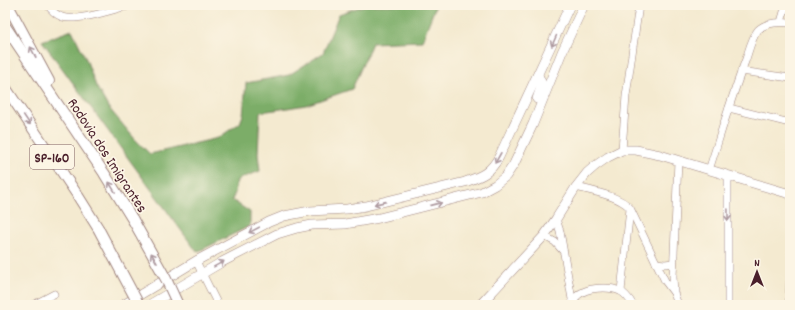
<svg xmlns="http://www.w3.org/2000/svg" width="795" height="310" viewBox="0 0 795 310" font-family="Dekko,sans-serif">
<rect width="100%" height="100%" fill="#fcf5e5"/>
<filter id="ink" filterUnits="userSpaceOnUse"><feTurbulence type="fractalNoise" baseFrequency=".025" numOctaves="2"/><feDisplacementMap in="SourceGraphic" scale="8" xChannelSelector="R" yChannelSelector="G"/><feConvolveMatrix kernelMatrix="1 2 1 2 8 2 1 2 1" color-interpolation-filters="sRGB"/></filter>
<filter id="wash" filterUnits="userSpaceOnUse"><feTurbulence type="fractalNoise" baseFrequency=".012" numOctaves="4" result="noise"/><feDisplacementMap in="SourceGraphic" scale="16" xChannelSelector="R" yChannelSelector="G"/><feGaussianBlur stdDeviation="0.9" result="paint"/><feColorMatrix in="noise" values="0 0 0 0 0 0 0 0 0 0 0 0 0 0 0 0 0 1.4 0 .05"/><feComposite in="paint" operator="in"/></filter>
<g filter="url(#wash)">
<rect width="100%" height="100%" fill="#f4ead0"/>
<path fill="#7bad68" stroke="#62664a" d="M365,5H436L422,41L372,43L352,89L306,105L275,110L260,112L258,154L260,171L237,180L235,193L232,200L250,212V226L197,252L42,41L72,30L86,59L96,86L108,107L134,138L150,154L218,138L240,123L243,115L246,83L289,75L323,53L339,14Z"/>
</g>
<g filter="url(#ink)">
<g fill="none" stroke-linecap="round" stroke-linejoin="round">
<g stroke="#9f847e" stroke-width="8">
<g id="minor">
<path d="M48,5C51,10 57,15 62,17C78,22 115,9 131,5"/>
<path d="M781,22L786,5"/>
<path d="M741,71L790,78"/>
<path d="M729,108L790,123"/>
<path d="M622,150L626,96L639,5"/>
<path d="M678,161L673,277L674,293L678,305"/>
<path d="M709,170C721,133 732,95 746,59C749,50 752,37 758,30C766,22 780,22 790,23"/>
<path d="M576,187C592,191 620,196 630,208L665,281L674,293"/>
<path d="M556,219L560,231L573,305"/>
<path d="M544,236L555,242L563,251"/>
<path d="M196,261L218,305"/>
<path d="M656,263L665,264L673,263"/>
<path d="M621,291L630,209"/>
<path d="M33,305L54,294"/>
<path d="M573,305C574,302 575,299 577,296C586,287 609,286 620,291C626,294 630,300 633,305"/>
<path d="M728,305V176"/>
<path d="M789,305L790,279"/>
</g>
</g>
<g stroke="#9f847e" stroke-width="10">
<g id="major">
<path d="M537,99L542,84L538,75"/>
<path d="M123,305L196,261L269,222L284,216L310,211L347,209L366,206L465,182C482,176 490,173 499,157L570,5"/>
<path d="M149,305L222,262L277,234L297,228L312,225L345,224L379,218L482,192L495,185L506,176L514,164L533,124L562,52L584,5"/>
<path d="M480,305L544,236L556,219L576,187L587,173L595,166L608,157L622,150H636L660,155L790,194"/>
</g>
</g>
<g stroke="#9f847e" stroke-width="12">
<g id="highway">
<path d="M8,5L49,81"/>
<path d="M5,26L104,173L133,220"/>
<path d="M5,87L78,196L98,228"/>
</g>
</g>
<use href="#minor" stroke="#fff" stroke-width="7"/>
<use href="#major" stroke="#fff" stroke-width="9"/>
<use href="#highway" stroke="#fff" stroke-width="10"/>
<g stroke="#9f847e" stroke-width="12" stroke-linecap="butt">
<g id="highway-bridge">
<path d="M133,220L166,279L178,305"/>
<path d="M98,228L139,305"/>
</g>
</g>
<use href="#highway-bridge" stroke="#fff" stroke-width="10"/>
</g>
<defs><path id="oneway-shaft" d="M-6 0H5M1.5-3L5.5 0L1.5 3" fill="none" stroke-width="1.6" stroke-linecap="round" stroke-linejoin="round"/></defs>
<g stroke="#ae9aa0">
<use href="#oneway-shaft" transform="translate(554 41) rotate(114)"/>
<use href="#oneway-shaft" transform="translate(33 52) rotate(-118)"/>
<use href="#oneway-shaft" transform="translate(27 120) rotate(56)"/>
<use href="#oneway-shaft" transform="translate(498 158) rotate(119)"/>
<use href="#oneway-shaft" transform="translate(112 187) rotate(-122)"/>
<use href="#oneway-shaft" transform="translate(380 203) rotate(167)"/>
<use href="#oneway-shaft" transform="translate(436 204) rotate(-14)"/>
<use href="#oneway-shaft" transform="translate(728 215) rotate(89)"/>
<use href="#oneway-shaft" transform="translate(254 230) rotate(152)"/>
<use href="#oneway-shaft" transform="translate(154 258) rotate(-120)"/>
<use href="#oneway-shaft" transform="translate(219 264) rotate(-29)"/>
</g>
</g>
<g text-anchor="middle" stroke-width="3.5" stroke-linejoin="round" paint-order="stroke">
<rect fill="#fcf5e5" stroke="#7f5f63" stroke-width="1" x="30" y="145" width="44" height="24" rx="3"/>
<g font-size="14" font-weight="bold" fill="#4a1f2b">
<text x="52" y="162">SP-160</text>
</g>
<g font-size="15" fill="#4a1f2b" stroke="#fcf5e5">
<text transform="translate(108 155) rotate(57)" y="5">Rodovia dos Imigrantes</text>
</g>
</g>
<rect width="795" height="310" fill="none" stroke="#fcf5e5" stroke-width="20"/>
<g transform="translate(757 272)" stroke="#fcf5e5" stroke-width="3" paint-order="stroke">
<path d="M0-3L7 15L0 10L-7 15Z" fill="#4a1f2b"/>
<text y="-6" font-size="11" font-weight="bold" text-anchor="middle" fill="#4a1f2b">N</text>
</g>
</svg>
